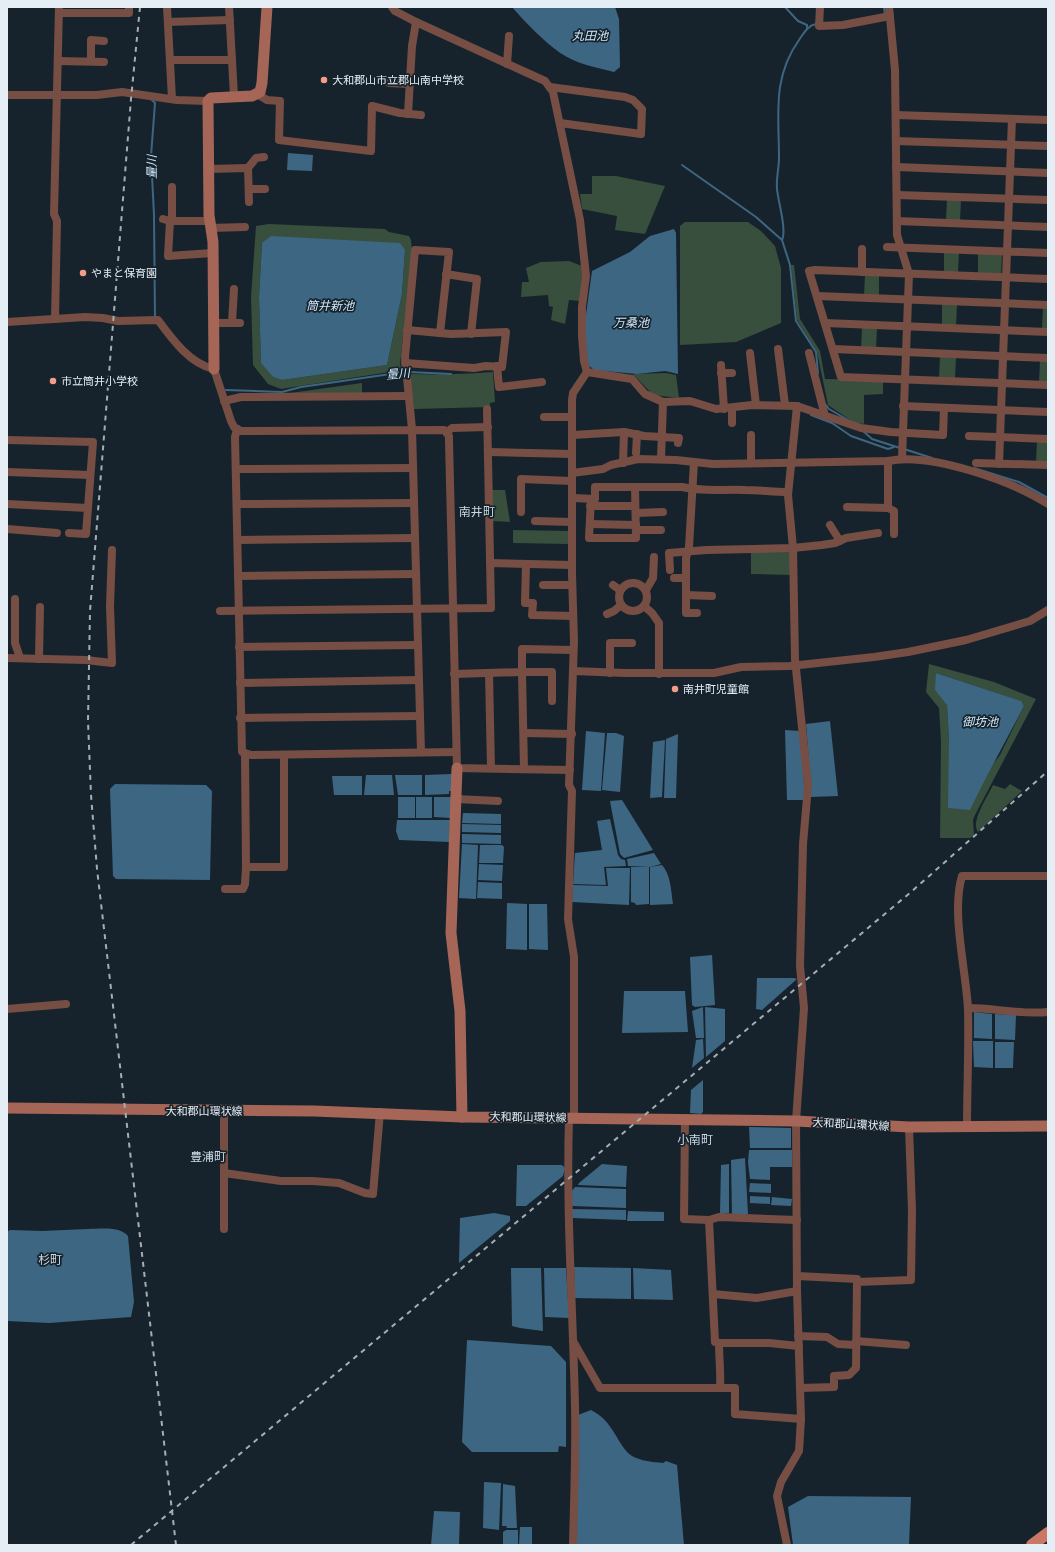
<svg xmlns="http://www.w3.org/2000/svg" width="1055" height="1552" viewBox="0 0 1055 1552" font-family="'PT Sans Narrow','Noto Sans JP',sans-serif">
<rect width="100%" height="100%" fill="#17232c"/>
<g fill="#374f3c" fill-rule="evenodd">
<path d="M592,176H616L665,186L645,234L615,230L617,216L582,209L580,194H592Z"/>
<path d="M947,199L961,200L960,221L946,220Z"/>
<path d="M685,222H748L761,231L775,246L781,268V323L736,342L680,345V226Z"/>
<path d="M269,224L385,229L389,232L409,236L411,240L412,251L400,364L402,370L281,389L268,384L253,365L251,297L256,226ZM262,243L405,250L402,294L387,365L282,380L273,377L261,362L259,297Z"/>
<path d="M944,251L959,252L958,273H944Z"/>
<path d="M978,252L1002,253L1001,275L978,274Z"/>
<path d="M569,261L582,266L584,281L580,301L569,300L565,324L551,320L553,307L549,306L548,295L521,297L522,282H529L526,268L541,262Z"/>
<path d="M791,265H794L800,319L820,351L825,379L883,380V394L864,395V424L853,422L828,405L817,352L797,320Z"/>
<path d="M865,275H879V297L864,296Z"/>
<path d="M942,304L957,305L956,326H942Z"/>
<path d="M1043,308H1048V330L1042,329Z"/>
<path d="M862,327L877,328L876,349H861Z"/>
<path d="M940,356L956,357L955,379L939,378Z"/>
<path d="M1040,361H1048V382H1039Z"/>
<path d="M493,372L495,402L490,403V407L414,409L410,374C439,375 465,374 493,372Z"/>
<path d="M666,373L676,375L679,398L653,395L633,374Z"/>
<path d="M362,383V394L276,395Z"/>
<path d="M1037,441H1048V462H1036Z"/>
<path d="M491,490H505L510,522L492,521Z"/>
<path d="M513,530L568,531V544L513,543Z"/>
<path d="M788,551L791,554V575L751,574V552Z"/>
<path d="M929,664L994,682L1036,699L975,815L973,820L974,835L970,838H940L941,741L939,708L926,692ZM936,673L1020,701L1024,706L1000,755L989,769L949,741L947,705Z"/>
<path d="M1010,784L1022,791L978,832C970,822 988,796 993,785L1005,789Z"/>
</g>
<g fill="#3d6683">
<path d="M512,7H615L619,19L620,67L614,72C598,68 582,65 567,57C550,48 525,22 512,7Z"/>
<path d="M288,153L313,155L312,171L287,170Z"/>
<path d="M674,229L676,233L678,374L665,371L637,374L594,370L587,364L585,322L592,271L630,252L650,236Z"/>
<path d="M271,236L400,243L405,250L402,294L387,365L282,380L273,377L261,363L259,297L262,243Z"/>
<path d="M936,673L1021,701L1024,706C1006,741 987,774 970,810L948,808L949,741L947,705L935,690Z"/>
<path d="M830,721L838,796L810,797L811,787L806,724Z"/>
<path d="M785,730L800,731L805,798L803,800H787Z"/>
<path d="M586,731L605,733L601,791L582,790Z"/>
<path d="M607,733H616L624,736L620,792L602,790Z"/>
<path d="M678,734L676,798H664L666,739Z"/>
<path d="M665,740L662,797L650,798L653,742Z"/>
<path d="M452,774V791H449V794L425,795V775Z"/>
<path d="M366,775H392L394,795H364Z"/>
<path d="M395,775H422V795H398Z"/>
<path d="M332,776H362V795H334Z"/>
<path d="M115,784L206,785L212,791L210,880L116,879L113,876L110,789Z"/>
<rect x="398" y="797" width="17" height="21"/>
<rect x="416" y="797" width="16" height="21"/>
<path d="M434,797H451V818L434,817Z"/>
<path d="M622,800L653,850L624,858L620,854L610,801Z"/>
<path d="M463,813L501,814V824L462,823Z"/>
<path d="M610,819L618,855L621,859L625,860L626,866L604,867L606,885L573,884L575,853L602,850L597,821Z"/>
<path d="M397,820H450L449,842L399,840L396,831Z"/>
<path d="M462,824L501,825V833L462,832Z"/>
<path d="M462,834L501,835V844L462,843Z"/>
<path d="M462,844L478,845L476,899L459,898Z"/>
<path d="M480,845H502L504,847L503,863H479Z"/>
<path d="M654,853L661,864L650,867L628,866L627,859Z"/>
<path d="M479,864L503,865L502,881L478,880Z"/>
<path d="M662,865C671,875 671,891 673,904L650,905V867Z"/>
<path d="M631,867H649V904L636,905L635,903L631,902Z"/>
<path d="M606,868H630L629,905L572,902L573,885L608,886Z"/>
<path d="M478,882L502,883V899L477,898Z"/>
<path d="M507,903L527,904V950L506,949Z"/>
<path d="M529,904H547L548,950L529,949Z"/>
<path d="M712,955L715,1005L695,1007L692,1005L690,957Z"/>
<path d="M757,978H794L797,979L762,1010L756,1009Z"/>
<path d="M624,991H685L688,1032L622,1033Z"/>
<path d="M703,1007L704,1038H696L692,1011Z"/>
<path d="M705,1007L725,1009V1041L706,1057Z"/>
<path d="M974,1012L992,1014V1039L974,1038Z"/>
<path d="M995,1014L1016,1015L1015,1040L995,1039Z"/>
<path d="M703,1039L704,1058L692,1068L696,1040Z"/>
<path d="M973,1041H993V1068L974,1067Z"/>
<path d="M995,1042H1014L1013,1068H995Z"/>
<path d="M703,1080V1112L701,1114L690,1113L691,1090Z"/>
<path d="M749,1127L791,1128V1148H750Z"/>
<path d="M749,1150H792V1167H770V1180L750,1179L748,1162Z"/>
<path d="M745,1158L748,1214L732,1215L731,1160Z"/>
<path d="M602,1164L627,1166L626,1187L578,1185L579,1183Z"/>
<path d="M729,1164V1213L720,1214L721,1165Z"/>
<path d="M517,1165H562L565,1168L563,1176L526,1206H516Z"/>
<path d="M750,1183L771,1184V1193L749,1192Z"/>
<path d="M575,1187L626,1189V1208L572,1206V1191Z"/>
<path d="M750,1196L770,1197V1204L750,1203Z"/>
<path d="M772,1197L792,1199L791,1206L771,1205Z"/>
<path d="M572,1209L626,1210V1220L572,1218Z"/>
<path d="M628,1211L664,1212V1221H627Z"/>
<path d="M494,1213L510,1216V1221L459,1263L460,1218Z"/>
<path d="M88,1229C101,1229 119,1226 128,1236L134,1302L131,1317L49,1323L7,1321V1232L10,1230L42,1231Z"/>
<path d="M574,1267L631,1268V1299L575,1298Z"/>
<path d="M511,1268H541L543,1331L520,1328L512,1326Z"/>
<path d="M544,1268H566L569,1318L545,1317Z"/>
<path d="M633,1268L671,1270L673,1300L634,1299Z"/>
<path d="M467,1340L551,1346L566,1362V1447L559,1446L558,1452H472L462,1442Z"/>
<path d="M591,1410C615,1422 617,1446 632,1456C641,1461 653,1462 663,1463L666,1461L677,1465L684,1545H575L578,1415Z"/>
<path d="M484,1482L501,1483L499,1530L483,1528Z"/>
<path d="M503,1484L515,1486L517,1528H507L506,1526H502Z"/>
<path d="M808,1496L911,1497L909,1545H793L788,1507Z"/>
<path d="M434,1511L460,1512L459,1545H431Z"/>
<path d="M520,1527H532V1545H519Z"/>
<path d="M506,1530H518V1545H503V1532Z"/>
</g>
<g fill="none" stroke-linecap="round" stroke-linejoin="round">
<g stroke="#3d6683" stroke-width="2">
<path d="M785,7L798,21L807,25V28"/>
<path d="M884,7L885,15"/>
<path d="M151,99L155,103L151,156L154,215L155,317"/>
<path d="M682,165L756,217L782,240L790,265L796,321L816,352L818,373"/>
<path d="M782,240C787,230 778,201 777,189C776,178 779,168 779,158C779,114 772,78 799,40C804,33 807,26 816,24"/>
<path d="M409,372L451,374"/>
<path d="M226,390L282,392L301,387L404,372"/>
<path d="M826,405L829,409L848,420"/>
<path d="M811,415L832,423L851,436L888,449L894,447"/>
<path d="M863,431L872,439L900,448"/>
<path d="M904,449L932,458"/>
<path d="M974,468L1019,482L1048,498"/>
</g>
<g stroke="#764e44" stroke-width="8">
<path d="M167,7L172,99"/>
<path d="M229,7L234,96"/>
<path d="M392,7L395,11L416,22L545,81L553,92L580,220L586,276L582,307V336L584,361L587,372L632,379L645,394L663,402L690,401L716,409L752,405L797,406L861,428L891,432L943,435L944,408"/>
<path d="M820,7L819,26L843,25L890,16"/>
<path d="M889,7L895,70L897,235L909,274L902,458"/>
<path d="M59,13H129V7"/>
<path d="M168,22L230,20"/>
<path d="M170,60H232"/>
<path d="M58,61L104,62"/>
<path d="M91,61V40L104,41"/>
<path d="M507,64L509,36"/>
<path d="M389,83L409,84"/>
<path d="M550,87L625,97L633,100L642,109L641,134L560,123"/>
<path d="M257,94L267,100L280,101L279,140L371,151L372,106L400,113L421,115"/>
<path d="M7,95H97L122,92L177,100L208,101"/>
<path d="M408,114L412,46L416,22"/>
<path d="M896,115L1048,120"/>
<path d="M896,141L1048,146"/>
<path d="M896,167L1048,173"/>
<path d="M248,168L256,158L264,157"/>
<path d="M208,169L248,168L249,202"/>
<path d="M249,189H265"/>
<path d="M897,195L1048,200"/>
<path d="M163,219L170,221H210"/>
<path d="M170,221L168,256L213,253"/>
<path d="M172,221V187"/>
<path d="M897,221L1048,227"/>
<path d="M210,228L245,227"/>
<path d="M887,247L1048,253"/>
<path d="M862,272V249"/>
<path d="M446,274L477,279L471,334"/>
<path d="M1048,279L815,270L809,271L841,377L1048,385"/>
<path d="M817,296L1048,305"/>
<path d="M55,319L57,221L54,214L59,7"/>
<path d="M7,322L85,317L103,318L118,321L158,320C172,339 190,364 214,369L231,421L234,427L241,431L444,430L449,436V441L457,768L570,770"/>
<path d="M214,323H240"/>
<path d="M232,323L234,289"/>
<path d="M825,323L1048,332"/>
<path d="M778,349L785,405"/>
<path d="M833,349L1048,358"/>
<path d="M750,353L756,405"/>
<path d="M809,353L825,416"/>
<path d="M405,363L474,368L486,366L502,367L506,332L451,334L407,330"/>
<path d="M721,365L724,409"/>
<path d="M497,366L499,387L542,382"/>
<path d="M721,373H732"/>
<path d="M224,401L241,397L409,396"/>
<path d="M903,406L1048,412"/>
<path d="M544,417H572"/>
<path d="M732,423V408"/>
<path d="M237,429L235,437L242,752L251,755L456,752"/>
<path d="M447,432L452,428L488,427"/>
<path d="M572,435L624,432L644,436L679,438L678,443"/>
<path d="M969,436L1048,439"/>
<path d="M7,440L93,442L86,534L69,533"/>
<path d="M489,452L572,454"/>
<path d="M636,453L637,434"/>
<path d="M661,459L663,402"/>
<path d="M888,461V508L894,511V534"/>
<path d="M694,462L689,547L686,558V613H697"/>
<path d="M623,463L624,432"/>
<path d="M751,463V435"/>
<path d="M976,463L1048,465"/>
<path d="M999,464L1012,119"/>
<path d="M237,469L413,468"/>
<path d="M7,472L90,475"/>
<path d="M572,473L603,469L611,465L638,459L676,460L713,464L888,461C930,452 1012,481 1048,504"/>
<path d="M572,498L595,499V487H682C703,492 723,489 745,490C759,490 774,492 788,492"/>
<path d="M591,499L589,538H636L635,487"/>
<path d="M7,504L88,508"/>
<path d="M237,504L414,503"/>
<path d="M590,506H635"/>
<path d="M847,507L888,508"/>
<path d="M521,512V479L572,481"/>
<path d="M636,513L663,512"/>
<path d="M535,521L572,522"/>
<path d="M590,524L636,525"/>
<path d="M830,525L840,541"/>
<path d="M7,529L57,533"/>
<path d="M636,530H661"/>
<path d="M238,540L415,538"/>
<path d="M490,563L572,565"/>
<path d="M526,564L525,603H533L532,615L573,616"/>
<path d="M670,570L669,553L706,550L793,548L822,545L835,543L846,538L878,533"/>
<path d="M238,576L416,574"/>
<path d="M674,578H686"/>
<circle cx="633" cy="597" r="14"/>
<path d="M543,585H572"/>
<path d="M613,585L620,590"/>
<path d="M646,590L653,578L654,557"/>
<path d="M686,595L712,596"/>
<path d="M15,599V643L20,658"/>
<path d="M644,606L652,613L659,623V674"/>
<path d="M220,611L491,608L487,409"/>
<path d="M607,614L614,611L621,605"/>
<path d="M239,647L418,645"/>
<path d="M7,658L86,660L112,663L110,606L112,550"/>
<path d="M39,659L40,607"/>
<path d="M573,671L625,673H714L741,667L790,666L874,657L908,652L966,640L1030,621L1048,610"/>
<path d="M489,673L491,768"/>
<path d="M610,673V643H632"/>
<path d="M454,674L522,672V649L573,650"/>
<path d="M240,683L419,680"/>
<path d="M240,718L420,716"/>
<path d="M524,733L572,734"/>
<path d="M421,752L412,429L405,357L415,250L449,252L440,333"/>
<path d="M245,755L246,867H284V755"/>
<path d="M524,769L522,672H552V701"/>
<path d="M456,799L498,801"/>
<path d="M225,889H243L245,884L246,867"/>
<path d="M968,1008C995,1008 1021,1015 1048,1012"/>
<path d="M7,1009L66,1004"/>
<path d="M224,1110V1229"/>
<path d="M569,1118C566,1214 573,1309 575,1406C576,1452 574,1499 573,1545"/>
<path d="M574,1118V957L568,919L572,791L569,785L574,641L572,574V400L573,393L587,372"/>
<path d="M685,1120L684,1219L709,1220L719,1217L797,1220"/>
<path d="M967,1128C967,1088 969,1048 968,1009C966,970 951,912 962,876H1048"/>
<path d="M224,1173L281,1181H313L339,1183L365,1193L373,1194L380,1112"/>
<path d="M709,1220L715,1342L719,1343C719,1359 721,1372 720,1388"/>
<path d="M797,1276L857,1279V1282"/>
<path d="M713,1294L757,1298L797,1291"/>
<path d="M798,1336L827,1337L838,1344L856,1345"/>
<path d="M573,1341L600,1388H735V1414L801,1419"/>
<path d="M856,1341L906,1345"/>
<path d="M719,1343H769L799,1346"/>
<path d="M800,1388L834,1387V1376L849,1375L856,1368L857,1282L911,1280L912,1210L909,1127"/>
<path d="M787,1545L777,1496L781,1482L799,1451L801,1419L797,1291L796,1121L804,1008L800,966L803,844L808,786L795,659L793,548L788,495L797,406"/>
</g>
<g stroke="#a56657" stroke-width="11">
<path d="M214,369L213,242L209,215L208,101L211,98L252,96L260,92L262,83L267,7"/>
<path d="M457,768L451,933L460,1011L462,1117"/>
<path d="M7,1108L314,1111L462,1117L796,1121L909,1127L1048,1126"/>
</g>
<path stroke="#ca7865" stroke-width="12" d="M1032,1545L1048,1533"/>
<g stroke="#a5aeb5" stroke-width="2" stroke-dasharray="5 5" stroke-linecap="butt">
<path d="M140,7L131,99L90,611L88,721L91,795L97,869L176,1545"/>
<path d="M131,1545L911,892L1048,771"/>
</g>
</g>
<g fill="#f49e89" stroke="#17232c" stroke-width="1.5">
<circle cx="324" cy="80" r="4"/>
<circle cx="83" cy="273" r="4"/>
<circle cx="53" cy="381" r="4"/>
<circle cx="675" cy="689" r="4"/>
</g>
<g text-anchor="middle" stroke-width="3.5" stroke-linejoin="round" paint-order="stroke">
<g font-size="11" fill="#e6eef5" stroke="#17232c" text-anchor="start">
<text x="332" y="84">大和郡山市立郡山南中学校</text>
<text x="91" y="277">やまと保育園</text>
<text x="61" y="385">市立筒井小学校</text>
<text x="683" y="693">南井町児童館</text>
</g>
<g font-size="11" fill="#e6eef5" stroke="#17232c">
<text x="204" y="1115">大和郡山環状線</text>
<text transform="translate(528 1117) rotate(1)" y="4">大和郡山環状線</text>
<text transform="translate(851 1124) rotate(3)" y="4">大和郡山環状線</text>
</g>
<g font-size="12" font-style="italic" fill="#cee8fb" stroke="#17232c">
<text x="590" y="40">丸田池</text>
<text transform="translate(152 167) rotate(-90)" y="4">量川</text>
<text x="330" y="310">筒井新池</text>
<text x="631" y="327">万桑池</text>
<text transform="translate(398 374) rotate(-5)" y="4">量川</text>
<text x="980" y="726">御坊池</text>
</g>
<g font-size="12" fill="#c8d8e4" stroke="#17232c">
<text x="477" y="516">南井町</text>
<text x="695" y="1144">小南町</text>
<text x="208" y="1161">豊浦町</text>
<text x="50" y="1264">杉町</text>
</g>
</g>
<rect width="1055" height="1552" fill="none" stroke="#e6eef5" stroke-width="16"/>
</svg>
